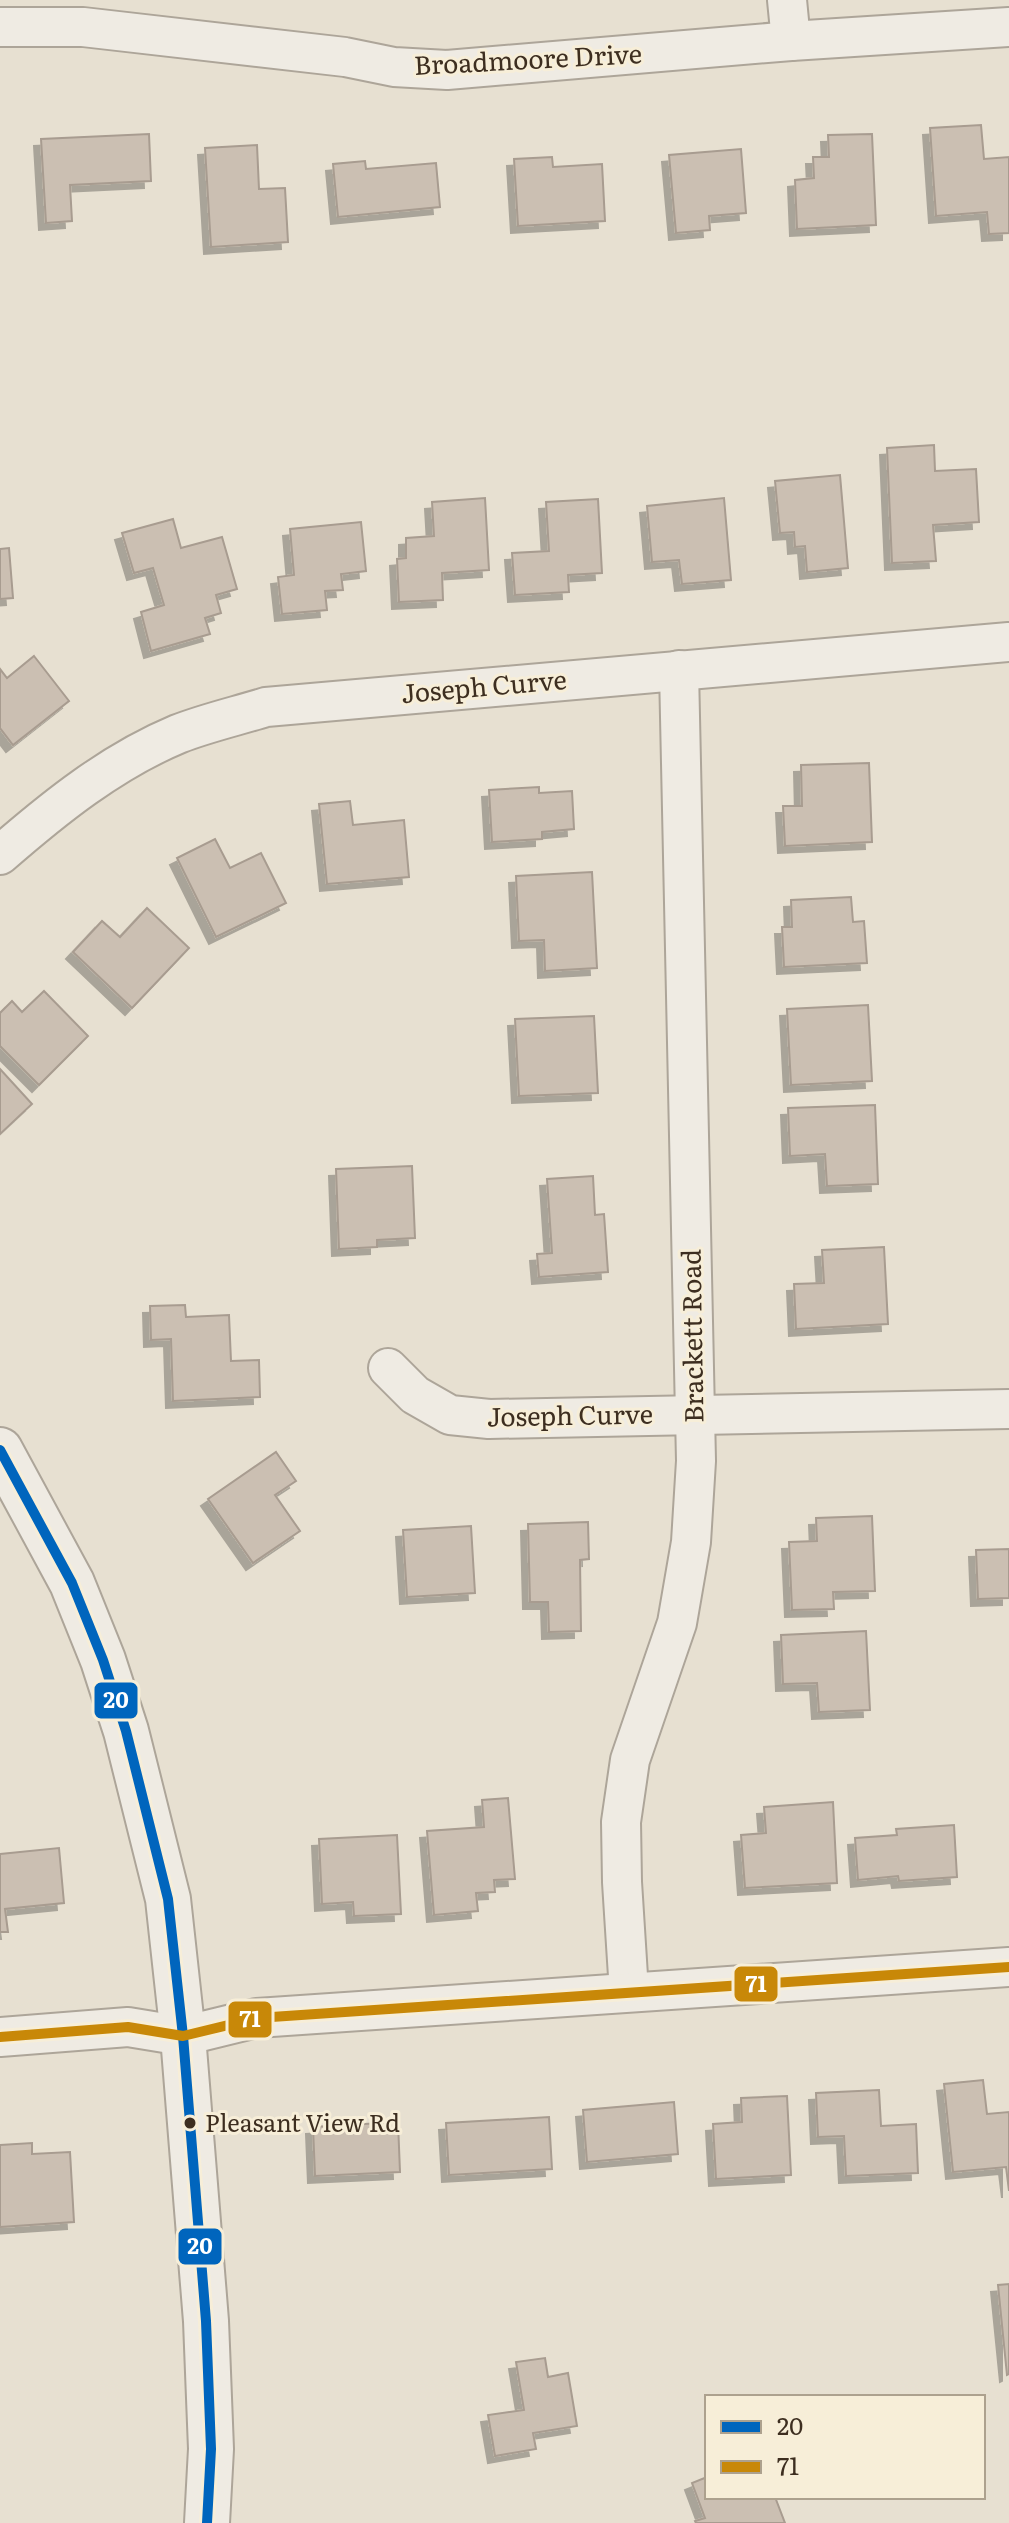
<svg xmlns="http://www.w3.org/2000/svg" width="1009" height="2523" viewBox="0 0 1009 2523" font-family="Literata,serif">
<defs>
<filter id="shadow"><feDropShadow dx="-7" dy="7" stdDeviation="0" flood-color="#0004"/></filter>
</defs>
<rect width="100%" height="100%" fill="#e7e0d1"/>
<g fill="#cbbfb2" stroke="#a89c90" stroke-width="2" filter="url(#shadow)">
<path d="M981,125L984,159L1009,157V233L989,234L987,212L936,216L930,128Z"/>
<path d="M149,134L151,181L70,185L72,221L46,223L41,139Z"/>
<path d="M872,134L876,225L797,229L795,180L814,178L813,157H829L828,135Z"/>
<path d="M257,145L259,189L285,188L288,242L211,247L205,148Z"/>
<path d="M741,149L746,213L709,216L710,230L676,233L669,155Z"/>
<path d="M552,157L553,167L602,164L605,221L518,226L514,159Z"/>
<path d="M365,161L366,169L436,163L440,207L338,217L333,164Z"/>
<path d="M934,445L935,471L976,469L979,522L933,525L936,561L892,563L887,448Z"/>
<path d="M840,475L848,568L807,572L805,546L795,547L794,532L780,533L775,481Z"/>
<path d="M485,498L489,570L442,573L443,600L399,602L397,559L406,558V538L434,536L432,502Z"/>
<path d="M724,498L731,580L682,584L679,560L652,562L647,506Z"/>
<path d="M598,499L602,573L568,575L569,592L515,595L512,553L549,551L546,502Z"/>
<path d="M173,519L181,548L222,537L237,589L216,595L221,613L205,618L210,634L151,651L141,612L164,605L153,568L134,573L122,533Z"/>
<path d="M361,522L366,571L341,574L343,590L325,591L327,610L282,614L278,577L294,575L290,529Z"/>
<path d="M9,548L13,598L0,599V549Z"/>
<path d="M34,656L69,701L13,745L0,728V669L7,678Z"/>
<path d="M869,763L872,842L785,846L783,806H802L801,765Z"/>
<path d="M539,787V793L572,791L574,829L542,832V839L492,842L489,790Z"/>
<path d="M350,801L353,825L404,820L409,877L327,884L319,804Z"/>
<path d="M215,839L230,868L261,853L286,903L216,937L177,858Z"/>
<path d="M592,872L597,968L545,971L544,940L519,941L516,876Z"/>
<path d="M851,897L853,922L864,921L867,963L784,967L782,927H792L791,900Z"/>
<path d="M147,908L189,948L132,1008L73,952L102,921L120,937Z"/>
<path d="M44,991L88,1036L39,1085L0,1046V1013L12,1001L22,1012Z"/>
<path d="M868,1005L872,1081L791,1085L787,1009Z"/>
<path d="M594,1016L598,1093L519,1096L515,1019Z"/>
<path d="M0,1069L32,1104L0,1134Z"/>
<path d="M875,1105L878,1184L827,1186L825,1154L790,1156L788,1108Z"/>
<path d="M412,1166L415,1238L377,1240V1247L339,1249L336,1169Z"/>
<path d="M593,1176L595,1215L604,1214L608,1272L539,1277L537,1254L552,1253L547,1179Z"/>
<path d="M884,1247L888,1324L796,1329L794,1284L824,1283L822,1250Z"/>
<path d="M185,1305L186,1317L229,1315L231,1361L259,1360L260,1397L173,1401L171,1339L151,1340L150,1306Z"/>
<path d="M276,1452L296,1481L275,1495L300,1531L253,1563L208,1499Z"/>
<path d="M872,1516L875,1591L833,1592L834,1609L792,1610L789,1542L817,1541L816,1518Z"/>
<path d="M588,1522L589,1559L580,1560L581,1631L549,1632L548,1602H530L528,1524Z"/>
<path d="M471,1526L475,1593L407,1597L403,1530Z"/>
<path d="M1009,1549V1598L978,1599L976,1550Z"/>
<path d="M866,1631L870,1710L819,1712L817,1683L783,1684L781,1635Z"/>
<path d="M508,1798L515,1879L494,1880L495,1892L476,1893L478,1911L434,1915L427,1831L484,1827L482,1800Z"/>
<path d="M833,1802L837,1883L745,1888L741,1835L766,1833L764,1807Z"/>
<path d="M954,1825L957,1877L899,1881L898,1876L858,1880L855,1838L897,1835L896,1829Z"/>
<path d="M397,1835L401,1914L354,1916L353,1902L322,1904L319,1839Z"/>
<path d="M59,1848L64,1903L5,1909L8,1932H0V1854Z"/>
<path d="M983,2080L987,2114L1009,2112V2191L1006,2167L953,2172L944,2084Z"/>
<path d="M879,2090L881,2126L916,2124L918,2173L846,2176L844,2136L818,2137L816,2093Z"/>
<path d="M787,2096L791,2175L716,2179L713,2124L742,2122L741,2098Z"/>
<path d="M674,2102L678,2154L587,2162L583,2110Z"/>
<path d="M549,2117L552,2169L449,2175L446,2123Z"/>
<path d="M398,2122L400,2172L315,2176L313,2127Z"/>
<path d="M32,2143V2154L70,2152L74,2222L0,2227V2145Z"/>
<path d="M1009,2284V2374L1007,2375L998,2285Z"/>
<path d="M545,2358L548,2377L568,2373L577,2426L533,2433L536,2449L495,2456L488,2415L524,2410L516,2362Z"/>
<path d="M707,2477V2497H775L785,2523H696L695,2521L705,2518L692,2483Z"/>
</g>
<g fill="none" stroke-linecap="round" stroke-linejoin="round">
<g stroke="#ada599" stroke-width="42">
<g id="minor">
<path d="M787,0L791,41"/>
<path d="M0,27H83L345,57L394,67L447,70L791,41L1009,27"/>
<path d="M0,855C54,808 111,762 178,734C206,723 237,716 266,707L1009,642"/>
<path d="M388,1368L415,1395L450,1415L489,1419L1009,1409"/>
<path d="M629,1992L622,1882L621,1822L630,1760L677,1623L691,1542L696,1461L679,670"/>
<path d="M0,2037L128,2027L183,2036L257,2018L1009,1967"/>
</g>
</g>
<g stroke="#ada599" stroke-width="48">
<path id="tertiary" d="M0,1450L72,1583L103,1660L126,1731L168,1899L183,2036L206,2321L211,2449L207,2523"/>
</g>
<use href="#minor" stroke="#efebe3" stroke-width="38"/>
<use href="#tertiary" stroke="#efebe3" stroke-width="44"/>
<g stroke="#f7eed8" stroke-width="16">
<path id="bus-1" d="M0,1450L72,1583L103,1660L126,1731L168,1899L183,2036L206,2321L211,2449L207,2523"/>
</g>
<g stroke="#f7eed8" stroke-width="16">
<path id="bus-2" d="M0,2037L128,2027L183,2036L257,2018L1009,1967"/>
</g>
<use href="#bus-1" stroke="#0065bd" stroke-width="10"/>
<use href="#bus-2" stroke="#c88808" stroke-width="10"/>
</g>
<circle fill="#3d2e20" stroke="#f7eed8" stroke-width="3" cx="190" cy="2123" r="7"/>
<g text-anchor="middle" stroke-width="6" stroke-linejoin="round" paint-order="stroke">
<g font-size="24" fill="#3d2e20" stroke="#f7eed8" text-anchor="start">
<text x="205" y="2132">Pleasant View Rd</text>
</g>
<g font-size="26" fill="#3d2e20" stroke="#f7eed8">
<text transform="translate(528 60) rotate(-3)" y="9">Broadmoore Drive</text>
<text transform="translate(484 687) rotate(-5)" y="9">Joseph Curve</text>
<text transform="translate(693 1336) rotate(-91)" y="9">Brackett Road</text>
<text transform="translate(570 1416) rotate(-1)" y="9">Joseph Curve</text>
</g>
</g>
<g stroke="#f7eed8" stroke-width="3">
<rect x="93" y="1681" width="46" height="39" rx="8" fill="#0065bd"/>
<rect x="733" y="1965" width="46" height="38" rx="8" fill="#c88808"/>
<rect x="227" y="2000" width="46" height="39" rx="8" fill="#c88808"/>
<rect x="177" y="2227" width="46" height="39" rx="8" fill="#0065bd"/>
</g>
<g font-size="22" text-anchor="middle" font-weight="bold" fill="#fff">
<text x="116" y="1708">20</text>
<text x="756" y="1992">71</text>
<text x="250" y="2027">71</text>
<text x="200" y="2254">20</text>
</g>
<rect x="705" y="2395" width="280" height="104" fill="#f7eed8" stroke="#ada18e" stroke-width="2"/>
<rect x="721" y="2421" width="40" height="12" fill="#0065bd" stroke="#ada18e" stroke-width="2"/>
<text x="777" y="2435" font-size="24" fill="#3d2e20">20</text>
<rect x="721" y="2461" width="40" height="12" fill="#c88808" stroke="#ada18e" stroke-width="2"/>
<text x="777" y="2475" font-size="24" fill="#3d2e20">71</text>
</svg>
